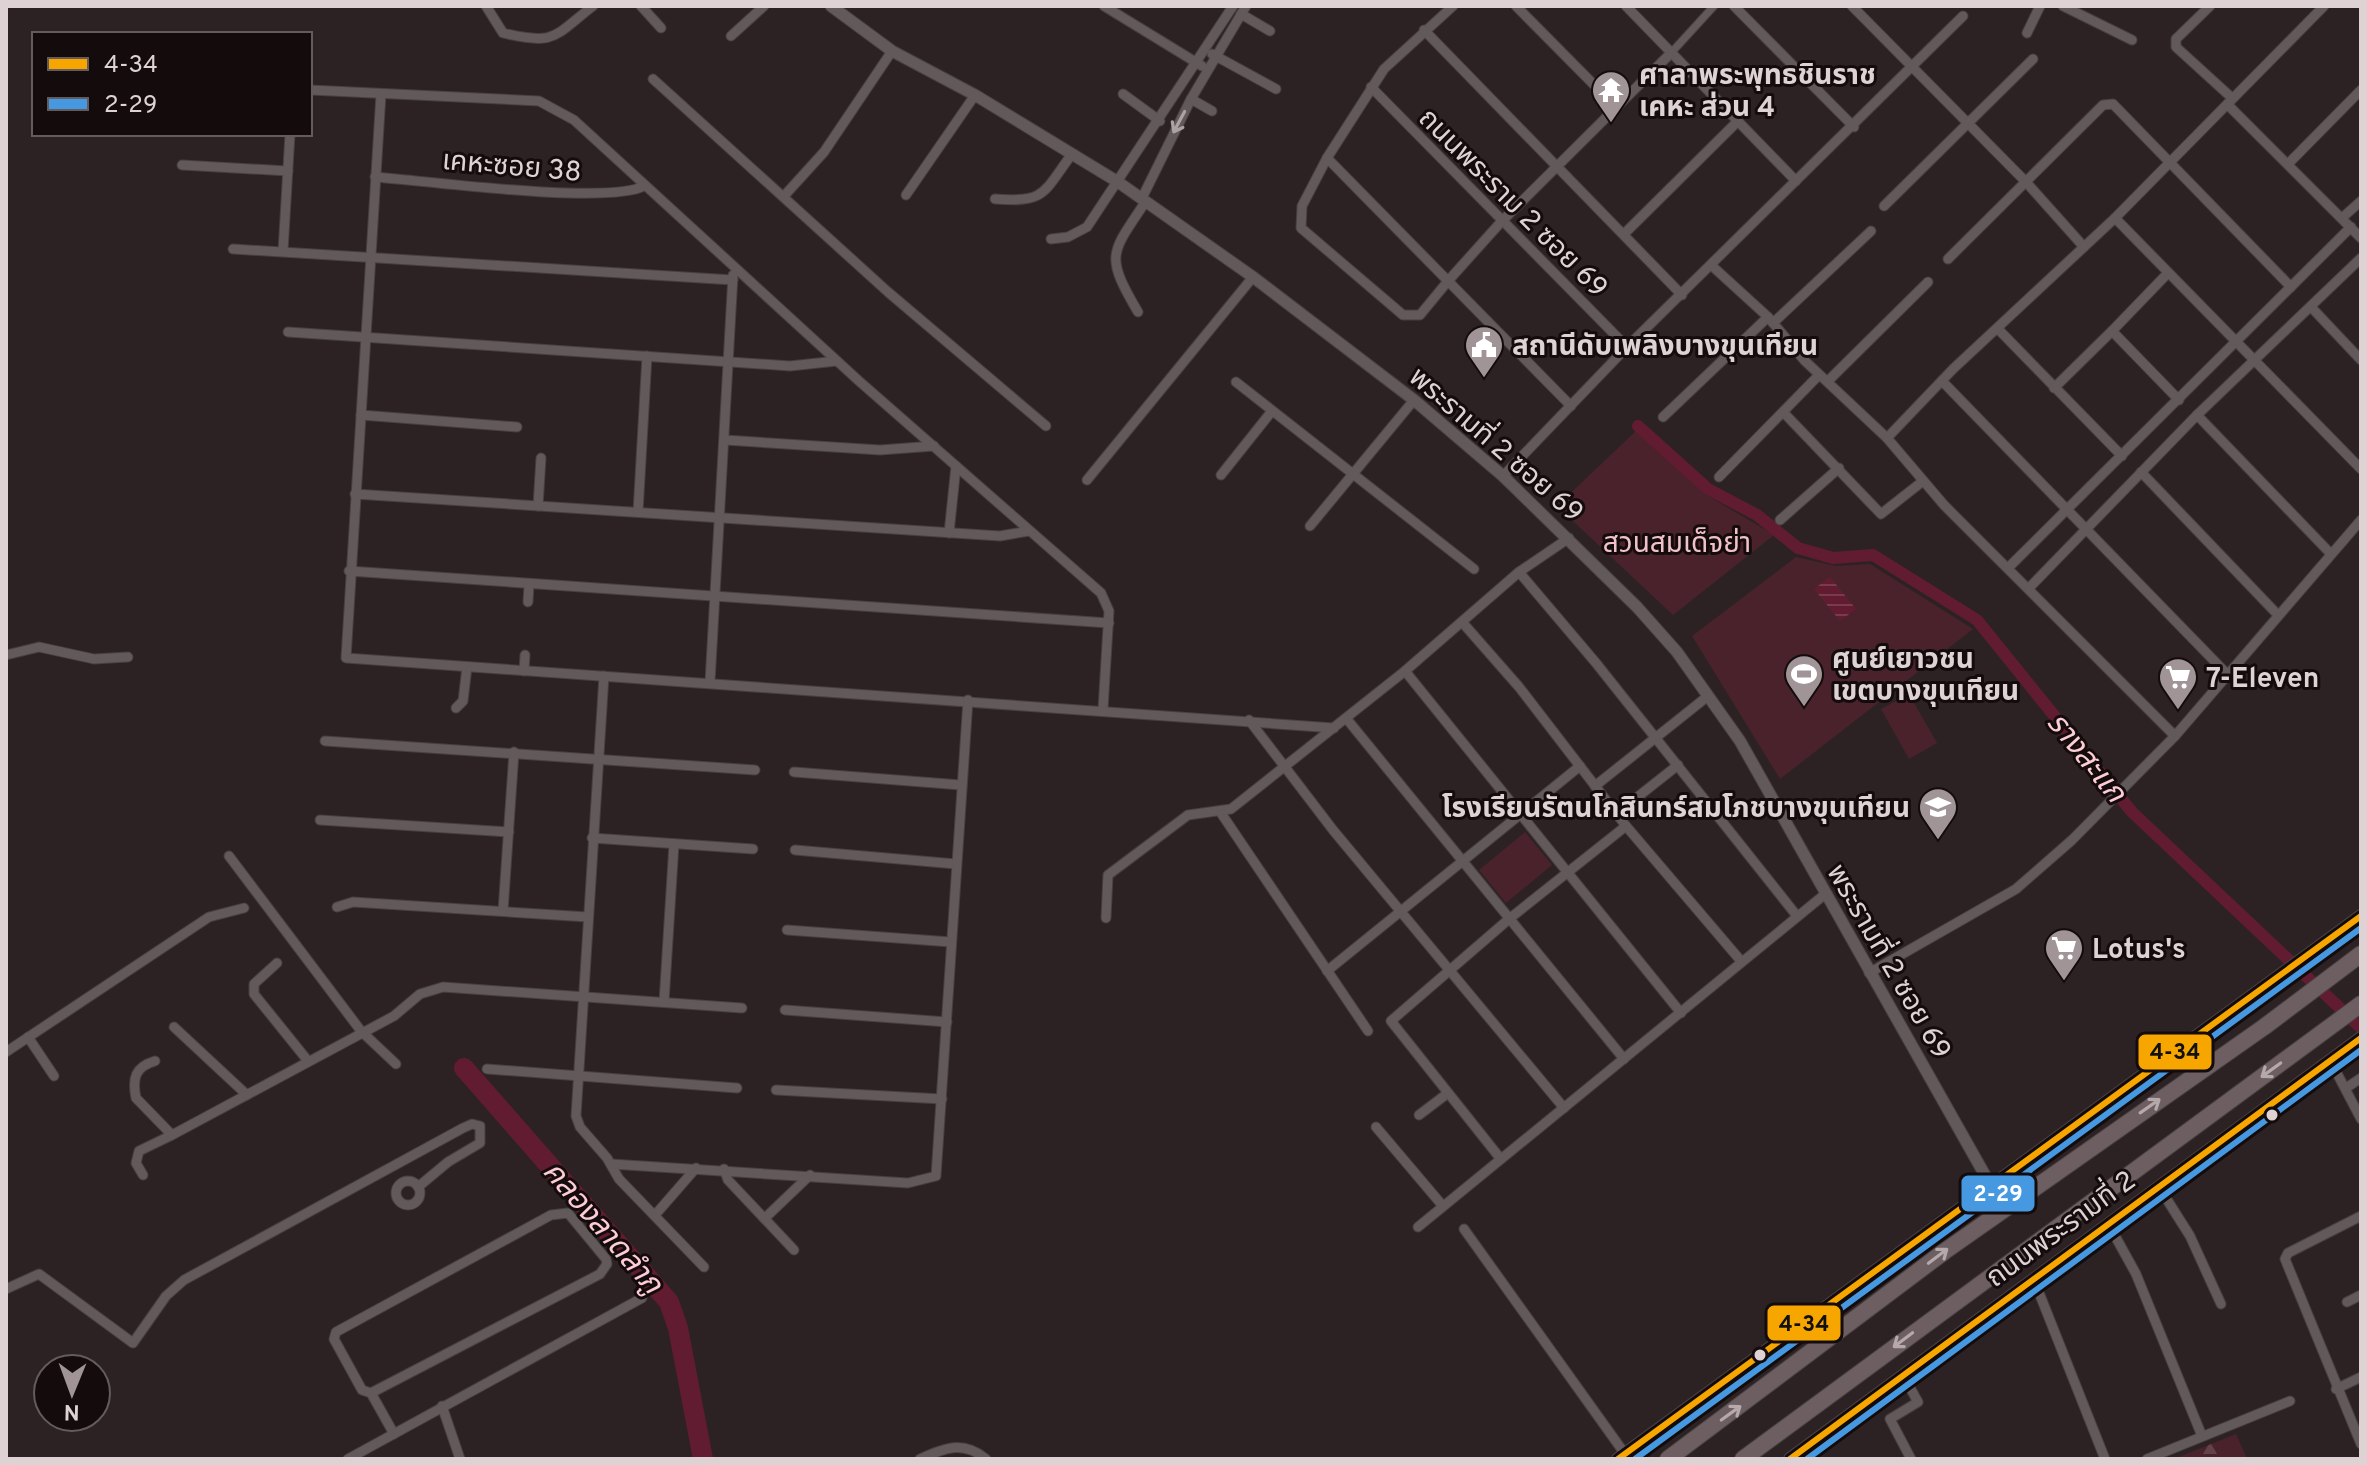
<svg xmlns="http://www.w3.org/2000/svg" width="2367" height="1465" viewBox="0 0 2367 1465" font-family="Overpass,'Noto Sans Thai',sans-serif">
<defs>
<pattern id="forest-firs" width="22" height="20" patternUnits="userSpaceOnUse" patternTransform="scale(2)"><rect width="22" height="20" fill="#49222b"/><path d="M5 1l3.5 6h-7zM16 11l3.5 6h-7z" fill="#634149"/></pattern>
<pattern id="water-rules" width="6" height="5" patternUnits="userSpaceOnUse" patternTransform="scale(2)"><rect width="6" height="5" fill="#611c31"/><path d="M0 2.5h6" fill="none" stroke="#773c4e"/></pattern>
</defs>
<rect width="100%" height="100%" fill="#2c2224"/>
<path fill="url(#forest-firs)" d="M2236,1434L2247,1459H2174Z"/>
<g fill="#49222b">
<path d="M1637,430L1705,494L1774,535L1673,615L1557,506Z"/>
<path d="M1796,557L1836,566L1870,564L1973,629L1780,779L1692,636Z"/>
<path d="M1909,694L1937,743L1909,759L1881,709Z"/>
<path d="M1525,832L1552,865L1506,903L1479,870Z"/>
</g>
<path fill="url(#water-rules)" d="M1830,577L1856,609L1840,621L1814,589Z"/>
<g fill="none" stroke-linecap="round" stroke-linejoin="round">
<path stroke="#611c31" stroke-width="12" d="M1638,426L1708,489L1757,515L1798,548L1833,558L1873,555L1977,620L2132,812L2361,1028"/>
<path stroke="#611c31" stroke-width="20" d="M464,1068L669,1302L678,1328L703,1459"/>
<g stroke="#483f41" stroke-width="9">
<path id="pedestrian" d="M1671,53L1714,6"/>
</g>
<g stroke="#483f41" stroke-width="11">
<g id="minor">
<path d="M486,6L503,33C556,46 554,36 593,6"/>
<path d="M641,6L661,28"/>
<path d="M1104,6L1202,66"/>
<path d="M1453,6L1384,69L1327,158L1302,206L1301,228L1403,315H1420L1448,281L1571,406"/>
<path d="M1516,6L1616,107"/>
<path d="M1626,6L1796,181"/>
<path d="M1734,6L1854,127"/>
<path d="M1852,6L2026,182L2084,247"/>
<path d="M2063,6L2132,40"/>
<path d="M2210,6L2176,39V47L2232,98"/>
<path d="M1241,14L1270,31"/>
<path d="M1424,30L1682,295"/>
<path d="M2027,33L2040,6"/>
<path d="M731,36L764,6"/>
<path d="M1212,54L1276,89"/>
<path d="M653,79L888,292L1046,426"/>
<path d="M1371,87L1627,347"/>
<path d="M310,90L539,101L574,120L859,381L1101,593L1109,611L1103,709"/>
<path d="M381,94L346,658L1334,728"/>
<path d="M1123,94L1160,121"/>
<path d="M1191,99L1212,111"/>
<path d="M2228,105L2361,238"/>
<path d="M1327,158L1448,281L1501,222L1671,53"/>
<path d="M2288,164L2361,90"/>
<path d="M182,165L288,171"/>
<path d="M375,177C427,181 608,205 644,186"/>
<path d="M906,195L975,95"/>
<path d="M784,196L824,152L892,51"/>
<path d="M1142,198L1191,99L1246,6"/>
<path d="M995,199C1046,203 1043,193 1072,154"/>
<path d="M1884,206L2033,59"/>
<path d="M2343,217L2361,201"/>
<path d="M2115,218L2361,469"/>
<path d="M1624,234L1737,122"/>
<path d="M1051,239L1068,237L1087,227L1233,6"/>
<path d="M233,249L733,280"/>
<path d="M283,251L290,134"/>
<path d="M1948,259L2103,105L2113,104L2291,287"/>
<path d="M1711,265L1768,317L1805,361L1887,438L1944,505L2175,736L2361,520"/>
<path d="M2168,273L2112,331L2179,400"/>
<path d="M2311,307L2361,360"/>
<path d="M1138,312C1104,254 1111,254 1146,201"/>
<path d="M1773,323L1871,231"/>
<path d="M1998,329L2122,456"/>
<path d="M288,332L790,366L837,361"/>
<path d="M1828,381L1928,282"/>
<path d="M1942,381L2226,673"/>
<path d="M1236,382L1474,569"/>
<path d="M2054,388L2112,331"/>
<path d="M1784,413L1881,514L1923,481"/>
<path d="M361,415L517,427"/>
<path d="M2197,415L2331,554"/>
<path d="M1663,417L1768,317"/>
<path d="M1887,438L1953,369L2115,218L2324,6"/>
<path d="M725,440L880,450L934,446"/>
<path d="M2141,472L2278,615"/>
<path d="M1221,475L1272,411"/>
<path d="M1503,476L1627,347L1963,16"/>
<path d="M1719,477L1819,375"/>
<path d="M1087,480L1253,277"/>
<path d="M355,494L1000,536L1029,531"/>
<path d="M538,506L541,458"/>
<path d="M638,512L647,356"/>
<path d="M1780,520L1839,468"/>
<path d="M1310,526L1414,400"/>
<path d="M949,533L956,466"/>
<path d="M2009,567L2351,227"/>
<path d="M349,571L1109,623"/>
<path d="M1519,572L1596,663L1797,916"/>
<path d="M2029,588L2197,415L2361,258"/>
<path d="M528,602L529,585"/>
<path d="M1462,622L1519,687L1626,826L1741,961"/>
<path d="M6,655L39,647L94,659L128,657"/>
<path d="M524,671L525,655"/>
<path d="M1405,671L1681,1013"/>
<path d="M604,676L576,1116L580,1127L607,1158L619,1179L704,1267"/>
<path d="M710,682L733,275"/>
<path d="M456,708L463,701L467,667"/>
<path d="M1346,718L1624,1059"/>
<path d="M1249,720L1333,830L1564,1108"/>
<path d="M325,741L755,770"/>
<path d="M794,772L961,785"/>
<path d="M1595,786L1708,696"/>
<path d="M1221,813L1368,1031"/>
<path d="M1616,814L1678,765"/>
<path d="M320,820L509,832"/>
<path d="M592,838L753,849"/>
<path d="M795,850L956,864"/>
<path d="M229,856L361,1031L396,1064"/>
<path d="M337,907L353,902L588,917"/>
<path d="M503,911L514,752"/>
<path d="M1106,918L1108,875L1188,815L1231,809L1405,671L1519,572L1569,538"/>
<path d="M787,930L951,942"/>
<path d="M277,963L254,984V994L308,1061"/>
<path d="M1327,971L1580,766"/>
<path d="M1869,973L2016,889L2072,840L2175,736"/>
<path d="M664,1002L674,844"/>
<path d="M785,1010L947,1022"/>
<path d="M174,1027L247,1095"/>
<path d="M28,1037L54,1076"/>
<path d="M6,1052L209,917L244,908"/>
<path d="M2330,1060L2361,1119"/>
<path d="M155,1061C135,1067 132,1078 136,1098L172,1135L394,1016L420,994L443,987L742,1008"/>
<path d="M487,1069L737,1088"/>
<path d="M2346,1088L2361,1078"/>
<path d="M776,1090L942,1099"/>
<path d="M1419,1115L1448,1093"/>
<path d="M1376,1127L1442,1205"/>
<path d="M1500,1158L1391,1021L1509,919L1626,826"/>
<path d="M611,1164L908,1183L936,1176L968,700"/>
<path d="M724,1169L728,1180L794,1250"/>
<path d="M143,1175L136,1163L139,1151L172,1135"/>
<circle cx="408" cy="1193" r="12"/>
<path d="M2159,1187L2190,1236L2221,1304"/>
<path d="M655,1215L696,1168"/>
<path d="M2361,1216L2288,1253L2285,1259L2361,1444"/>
<path d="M765,1218L810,1175"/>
<path d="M2109,1225L2136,1274L2202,1436"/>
<path d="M1418,1227L1824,895"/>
<path d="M1464,1229L1625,1454"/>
<path d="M2034,1280L2105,1459"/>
<path d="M6,1289L39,1274L133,1343L166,1296L184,1280L463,1128L472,1124L480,1126V1143L448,1162L418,1187"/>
<path d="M2347,1302L2361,1295"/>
<path d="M1903,1375L1918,1402L1890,1419L1911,1459"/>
<path d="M2336,1389L2361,1377"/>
<path d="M371,1393L600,1274L607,1264L606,1259L568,1213L551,1215L336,1332L334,1339L362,1390L371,1393L394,1434"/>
<path d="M442,1406L460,1459"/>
<path d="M348,1459L642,1298"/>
<path d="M920,1459C944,1448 963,1440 986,1459"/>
<path d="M2147,1459L2290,1401"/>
</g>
</g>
<g stroke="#483f41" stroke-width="13">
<path id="tertiary" d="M831,6L892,51L975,95L1118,182L1253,277L1414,400L1503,476L1637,607L1677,652L1740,741L1990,1184"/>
</g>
<g stroke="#483f41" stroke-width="14">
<g id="secondary">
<path d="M1618,1459L2361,916"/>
<path d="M1790,1459L2361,1038"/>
</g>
</g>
<g stroke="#483f41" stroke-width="18">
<g id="trunk">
<path d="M1668,1459L1945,1251L2264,1027L2361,954"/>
<path d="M1743,1459L2361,1004"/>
</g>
</g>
<use href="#pedestrian" stroke="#62595b" stroke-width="7"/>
<use href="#minor" stroke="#62595b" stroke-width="9"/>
<use href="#tertiary" stroke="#62595b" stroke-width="11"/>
<use href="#secondary" stroke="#655b5d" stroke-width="12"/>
<use href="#trunk" stroke="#6c5e61" stroke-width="16"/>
<g stroke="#130b0c" stroke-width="12">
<g id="bus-1">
<path d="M1618,1459L2361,916"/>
<path d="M1790,1459L2361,1038"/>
</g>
</g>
<g stroke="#130b0c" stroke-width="12">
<g id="bus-2">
<path d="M1635,1459L2361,928"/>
<path d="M1807,1459L2361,1050"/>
</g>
</g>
<use href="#bus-1" stroke="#f7a600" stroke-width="6"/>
<use href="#bus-2" stroke="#4699e1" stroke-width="6"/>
</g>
<defs><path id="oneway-shaft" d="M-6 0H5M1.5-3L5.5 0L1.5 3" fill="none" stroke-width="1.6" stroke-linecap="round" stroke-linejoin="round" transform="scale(2)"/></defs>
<use stroke="#aca2a4" href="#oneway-shaft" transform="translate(1179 122) rotate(118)"/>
<g stroke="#b6a9ac">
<use href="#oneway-shaft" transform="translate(2271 1070) rotate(144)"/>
<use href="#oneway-shaft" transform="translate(2150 1106) rotate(-35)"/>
<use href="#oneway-shaft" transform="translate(1938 1256) rotate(-37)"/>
<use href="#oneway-shaft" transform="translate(1903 1340) rotate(143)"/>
<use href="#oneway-shaft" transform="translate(1731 1413) rotate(-36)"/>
</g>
<defs>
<g id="temple-pin" transform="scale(2)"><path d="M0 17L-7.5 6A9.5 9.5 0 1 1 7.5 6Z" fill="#a09496" stroke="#130b0c"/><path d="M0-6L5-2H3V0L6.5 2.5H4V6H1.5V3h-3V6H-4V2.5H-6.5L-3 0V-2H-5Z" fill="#fff"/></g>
<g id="civic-pin" transform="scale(2)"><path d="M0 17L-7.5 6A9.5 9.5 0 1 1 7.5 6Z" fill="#a09496" stroke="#130b0c"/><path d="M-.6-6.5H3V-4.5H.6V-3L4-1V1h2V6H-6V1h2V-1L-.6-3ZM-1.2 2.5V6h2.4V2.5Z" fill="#fff"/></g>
<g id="stadium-pin" transform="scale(2)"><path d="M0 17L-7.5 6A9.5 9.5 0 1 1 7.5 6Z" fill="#a09496" stroke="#130b0c"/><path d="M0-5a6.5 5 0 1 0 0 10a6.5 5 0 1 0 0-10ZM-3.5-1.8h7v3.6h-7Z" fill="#fff"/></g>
<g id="supermarket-pin" transform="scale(2)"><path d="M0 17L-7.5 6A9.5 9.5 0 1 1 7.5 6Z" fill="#a09496" stroke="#130b0c"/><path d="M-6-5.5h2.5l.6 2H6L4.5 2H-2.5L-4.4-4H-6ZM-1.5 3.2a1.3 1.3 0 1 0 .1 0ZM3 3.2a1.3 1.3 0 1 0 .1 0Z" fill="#fff"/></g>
<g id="school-pin" transform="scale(2)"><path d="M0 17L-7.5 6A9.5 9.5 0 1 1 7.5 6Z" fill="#a09496" stroke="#130b0c"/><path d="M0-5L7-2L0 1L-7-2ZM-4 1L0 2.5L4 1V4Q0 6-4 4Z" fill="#fff"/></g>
</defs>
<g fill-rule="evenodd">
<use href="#temple-pin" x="1611" y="90"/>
<use href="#civic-pin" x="1484" y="345"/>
<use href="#stadium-pin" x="1804" y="674"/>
<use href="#supermarket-pin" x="2178" y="677"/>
<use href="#school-pin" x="1938" y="807"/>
<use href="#supermarket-pin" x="2064" y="948"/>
</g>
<g fill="#ded2d4" stroke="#130b0c" stroke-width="3">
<circle cx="2272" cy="1115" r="7"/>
<circle cx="1760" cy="1355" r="7"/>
</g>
<g text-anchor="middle" stroke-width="6" stroke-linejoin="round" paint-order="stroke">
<g font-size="28" font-weight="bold" fill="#ded2d4" stroke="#130b0c" text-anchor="start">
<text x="1639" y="84">ศาลาพระพุทธชินราช<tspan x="1639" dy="32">เคหะ ส่วน 4</tspan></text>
<text x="1512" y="355">สถานีดับเพลิงบางขุนเทียน</text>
<text x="1832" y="668">ศูนย์เยาวชน<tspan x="1832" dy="32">เขตบางขุนเทียน</tspan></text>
<text x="2206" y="687">7-Eleven</text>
<text x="1910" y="817" text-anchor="end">โรงเรียนรัตนโกสินทร์สมโภชบางขุนเทียน</text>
<text x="2092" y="958">Lotus's</text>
</g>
<g font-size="28" fill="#ded2d4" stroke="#130b0c">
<text transform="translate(512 165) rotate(5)" y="10">เคหะซอย 38</text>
<text transform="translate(1514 202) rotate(45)" y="10">ถนนพระราม 2 ซอย 69</text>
<text transform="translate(1497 444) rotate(41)" y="10">พระรามที่ 2 ซอย 69</text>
<text transform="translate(1890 961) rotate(60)" y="10">พระรามที่ 2 ซอย 69</text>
<text transform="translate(2060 1228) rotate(-36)" y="10">ถนนพระรามที่ 2</text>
</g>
<g font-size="28" fill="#f0c1c9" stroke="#130b0c">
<text x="1677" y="552">สวนสมเด็จย่า</text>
</g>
<g font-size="30" font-style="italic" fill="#fdcdd6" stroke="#130b0c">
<text transform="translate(2087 757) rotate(51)" y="10">รางสะแก</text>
<text transform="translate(603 1227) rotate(49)" y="10">คลองลาดลำภู</text>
</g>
</g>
<g stroke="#130b0c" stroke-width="3">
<rect x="2137" y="1033" width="76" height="38" rx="8" fill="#f7a600"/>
<rect x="1960" y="1174" width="76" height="39" rx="8" fill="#4699e1"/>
<rect x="1766" y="1304" width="76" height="38" rx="8" fill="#f7a600"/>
</g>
<g font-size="22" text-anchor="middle" font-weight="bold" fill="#fff">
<text x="1998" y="1201">2-29</text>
</g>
<g font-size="22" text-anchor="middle" font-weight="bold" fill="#111">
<text x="2175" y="1059">4-34</text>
<text x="1804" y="1331">4-34</text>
</g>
<rect width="2367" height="1465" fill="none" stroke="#ded2d4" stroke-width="16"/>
<rect x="32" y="32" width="280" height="104" fill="#130b0c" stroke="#645b5c" stroke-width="2"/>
<rect x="48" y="58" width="40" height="12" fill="#f7a600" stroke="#645b5c" stroke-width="2"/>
<text x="104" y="72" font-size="24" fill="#ded2d4">4-34</text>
<rect x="48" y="98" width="40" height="12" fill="#4699e1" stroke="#645b5c" stroke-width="2"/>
<text x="104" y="112" font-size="24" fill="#ded2d4">2-29</text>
<g transform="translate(72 1393) rotate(181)"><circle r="38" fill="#130b0c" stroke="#645b5c" stroke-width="2"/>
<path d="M0-6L14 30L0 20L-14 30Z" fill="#a09496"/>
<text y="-12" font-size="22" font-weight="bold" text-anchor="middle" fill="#ded2d4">N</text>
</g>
</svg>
